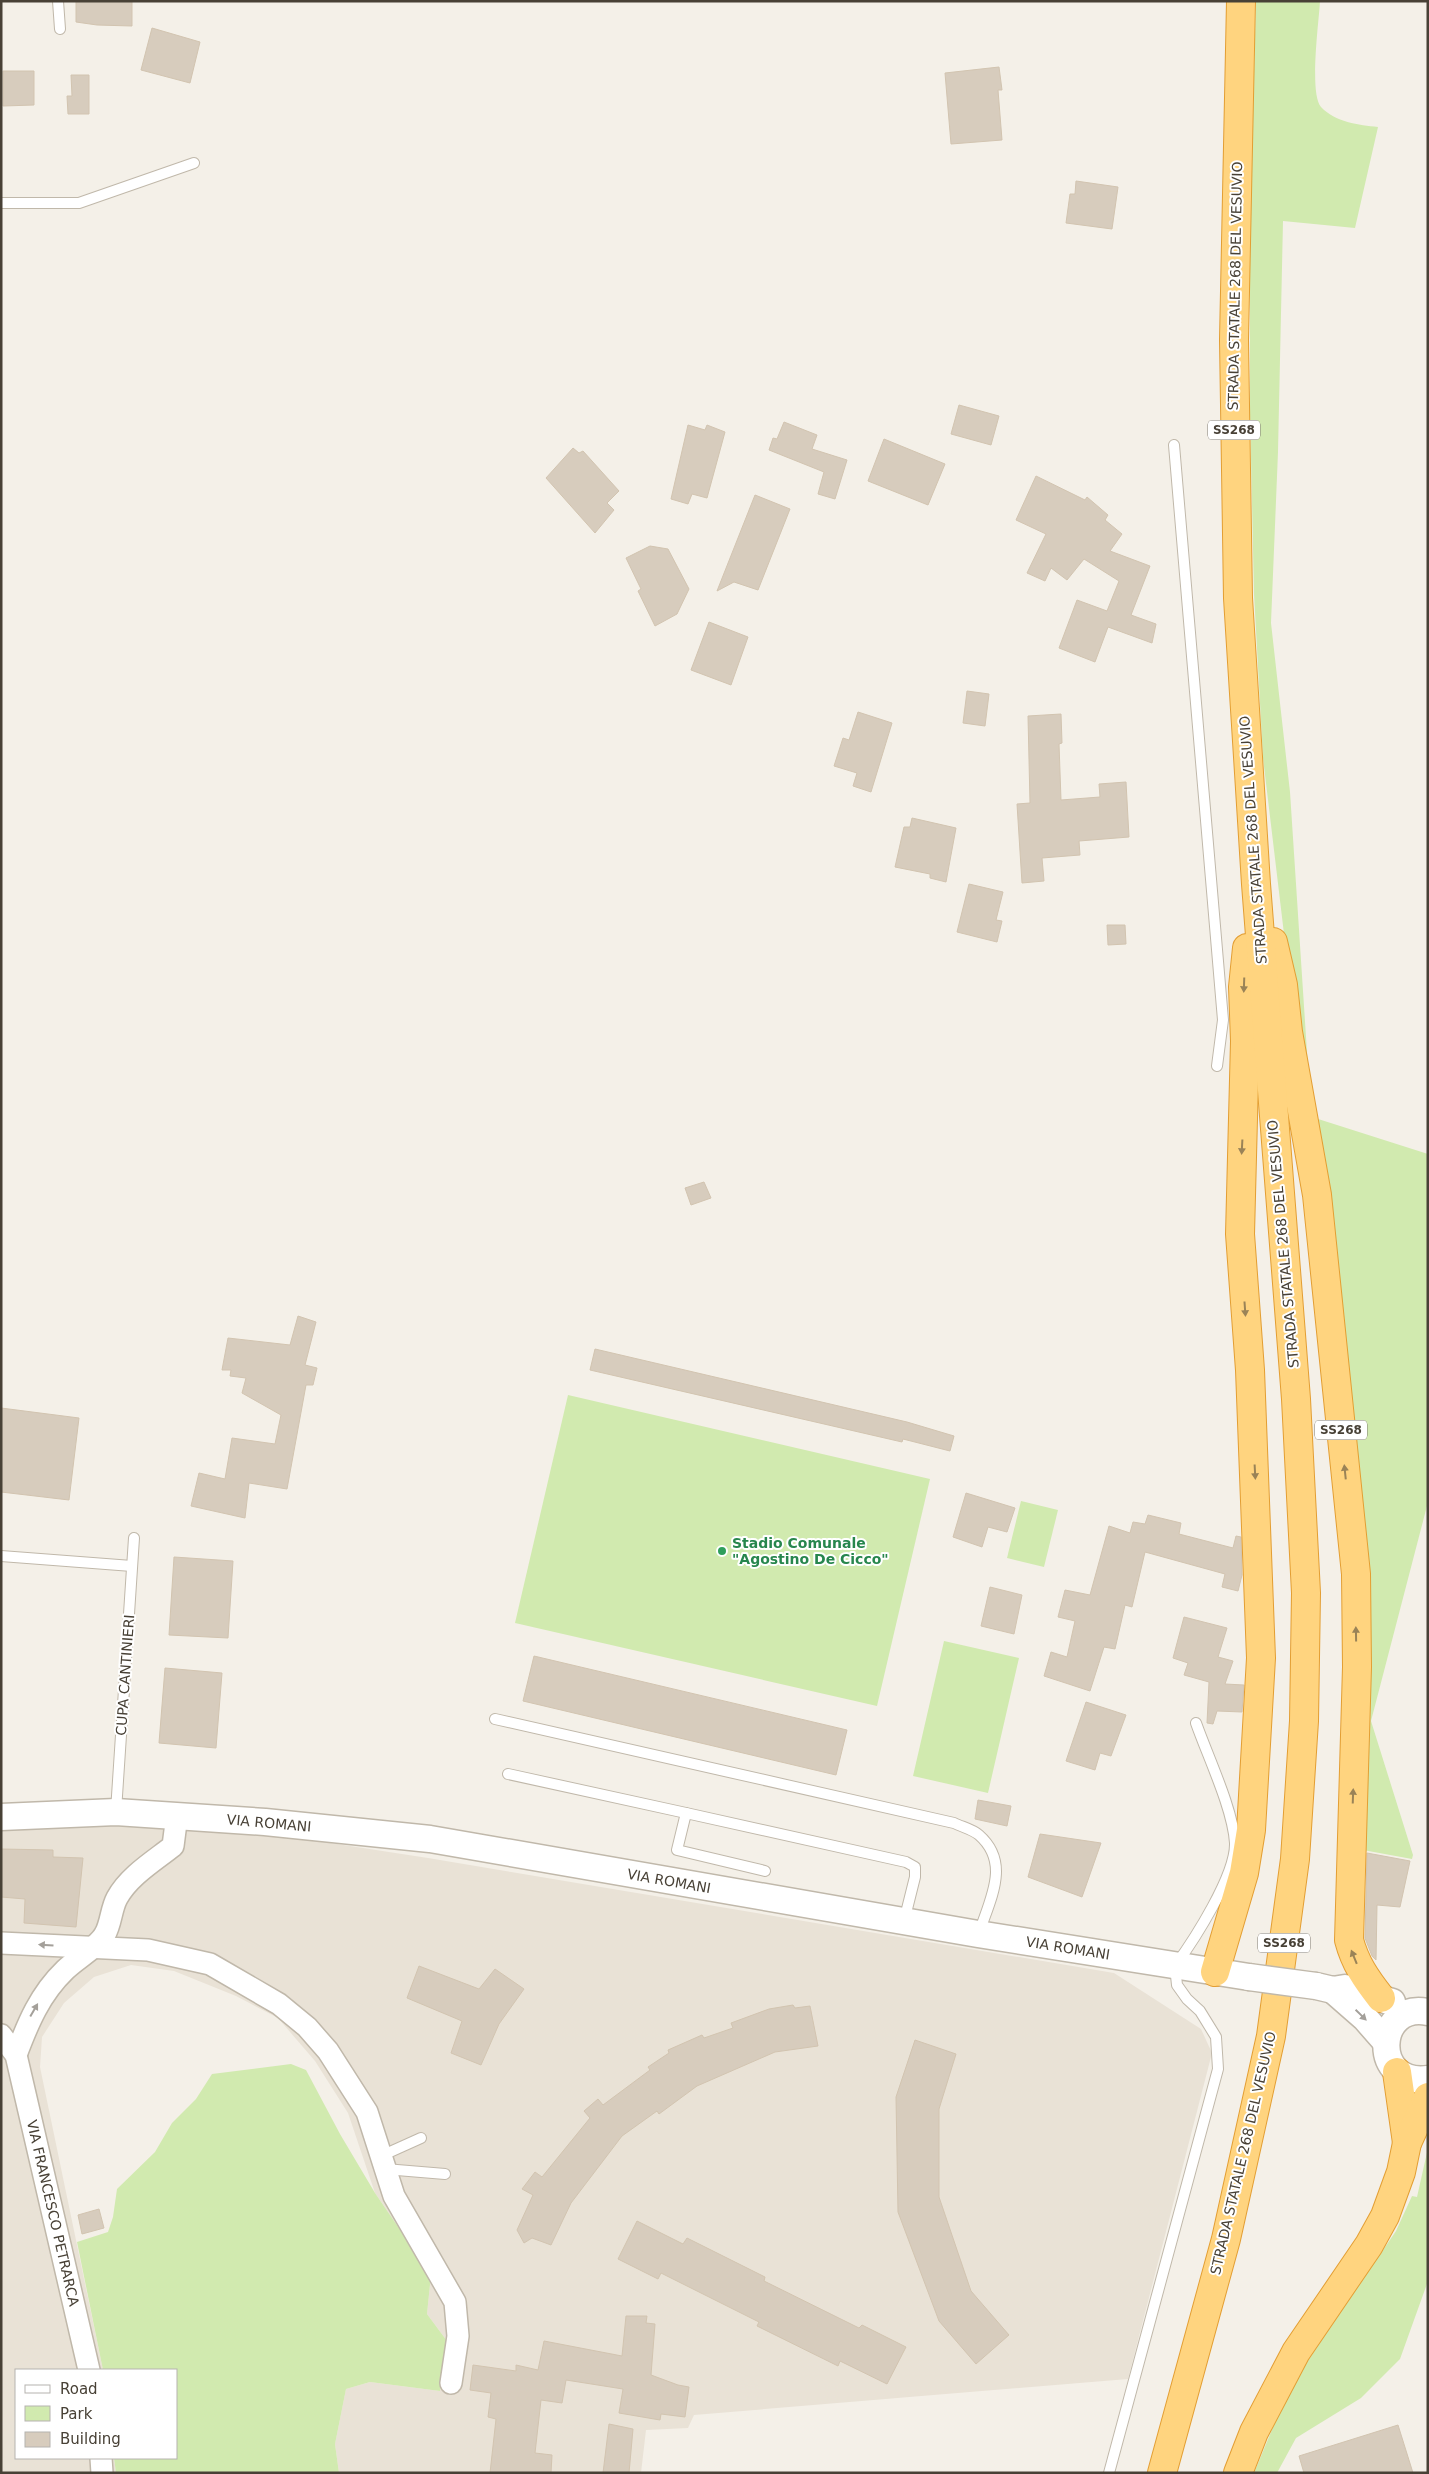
<svg xmlns="http://www.w3.org/2000/svg" width="1429" height="2474" viewBox="0 0 1429 2474" font-family="'DejaVu Sans',sans-serif">
<rect width="100%" height="100%" fill="#f4f0e8"/>
<path fill="#e9e2d6" d="M92,1823L253,1831L428,1858L1114,1973L1201,2029L1212,2053L1128,2379L694,2415L688,2428L646,2430L641,2473H339L335,2444L346,2389L370,2382L440,2391L447,2341L427,2314L431,2275L375,2193L348,2113L315,2061L278,2018L236,1996L174,1971L131,1965L94,1977L64,2003L42,2037L40,2067L103,2370H16V2458H114L116,2473H1V1827Z"/>
<g fill="#d1eaaf">
<path d="M1256,1H1320C1319,21 1309,94 1321,107C1335,122 1359,125 1378,127L1355,228L1283,221L1278,452L1271,623L1290,792L1310,1098L1303,1093L1263,758L1254,594L1250,414V208Z"/>
<path d="M1315,1118L1428,1154V1502L1371,1721L1413,1855L1412,1859L1363,1850Z"/>
<path d="M568,1395L930,1479L877,1706L515,1623Z"/>
<path d="M1021,1501L1058,1510L1044,1567L1007,1558Z"/>
<path d="M944,1641L1019,1658L988,1793L913,1776Z"/>
<path d="M291,2064L306,2070L340,2134L375,2193L431,2275L427,2314L447,2341L440,2391L370,2382L346,2389L335,2444L339,2473H116L114,2458H176V2370H103L77,2242L108,2232L113,2217L117,2189L155,2152L172,2123L196,2099L212,2074Z"/>
<path d="M1428,2148V2281L1400,2359L1361,2398L1296,2438L1277,2473H1254L1281,2408L1307,2362L1396,2231L1412,2196L1417,2197Z"/>
</g>
<g fill="#d7ccbd" stroke="#d2c4b0">
<path d="M76,1H132V26L97,25L76,22Z"/>
<path d="M152,28L200,42L190,83L141,70Z"/>
<path d="M999,67L1002,90H998L1002,140L951,144L945,73Z"/>
<path d="M3,71H34V105L3,106Z"/>
<path d="M71,75H89V114H68L67,96H72Z"/>
<path d="M1076,181L1118,187L1112,229L1066,223L1070,194H1075Z"/>
<path d="M959,405L999,416L991,445L951,434Z"/>
<path d="M784,422L817,435L812,449L847,460L835,499L818,494L824,472L769,450L773,438L777,439Z"/>
<path d="M688,425L705,430L707,425L725,432L707,498L692,494L688,504L671,499Z"/>
<path d="M884,439L945,464L928,505L868,481Z"/>
<path d="M573,448L579,453L583,451L619,491L607,503L614,510L595,533L546,478Z"/>
<path d="M1036,476L1085,500L1087,497L1108,515L1105,520L1122,534L1110,551L1150,566L1131,615L1156,624L1152,643L1108,627L1095,662L1059,648L1077,600L1107,611L1119,581L1084,559L1067,580L1051,568L1045,581L1027,573L1046,534L1016,520Z"/>
<path d="M755,495L790,509L758,590L734,582L717,591Z"/>
<path d="M650,546L668,549L689,589L677,614L655,626L638,591L641,589L626,558Z"/>
<path d="M709,622L748,637L731,685L691,670Z"/>
<path d="M967,691L989,694L985,726L963,723Z"/>
<path d="M858,712L892,723L871,792L853,786L857,773L834,766L843,738L849,740Z"/>
<path d="M1061,714L1062,743L1059,744L1061,800L1100,797L1099,784L1126,782L1129,837L1079,841L1080,855L1042,858L1044,881L1022,883L1017,804L1030,803L1028,716Z"/>
<path d="M912,818L956,828L946,882L930,878V874L895,867L904,827H910Z"/>
<path d="M969,884L1003,892L996,920L1002,921L997,942L957,932Z"/>
<path d="M1107,925H1125L1126,944L1108,945Z"/>
<path d="M704,1182L711,1198L691,1205L685,1188Z"/>
<path d="M298,1316L316,1322L305,1365L317,1368L313,1385H306L287,1489L249,1483L245,1518L191,1506L199,1473L225,1479L232,1438L275,1444L281,1415L242,1393L246,1378L230,1376L231,1370H222L228,1338L290,1345Z"/>
<path d="M595,1349L907,1422L954,1436L950,1451L903,1439L902,1442L590,1370Z"/>
<path d="M1,1408L79,1418L69,1500L1,1492Z"/>
<path d="M966,1493L1015,1508L1007,1532L988,1527L982,1547L953,1537Z"/>
<path d="M1148,1515L1181,1523L1179,1534L1233,1548L1236,1536L1241,1537L1242,1575L1238,1591L1222,1587L1225,1574L1145,1552L1132,1607L1125,1605L1115,1649L1104,1647L1090,1691L1044,1676L1051,1652L1067,1657L1075,1621L1058,1617L1065,1590L1090,1595L1109,1526L1130,1533L1133,1522L1145,1524Z"/>
<path d="M174,1557L233,1561L228,1638L169,1635Z"/>
<path d="M990,1587L1022,1595L1014,1634L981,1626Z"/>
<path d="M1184,1617L1227,1628L1218,1657L1233,1661L1225,1684L1244,1685L1242,1712L1217,1711L1213,1724L1207,1723L1209,1682L1184,1675L1188,1663L1173,1658Z"/>
<path d="M534,1656L847,1730L836,1775L523,1701Z"/>
<path d="M165,1668L222,1673L216,1748L159,1743Z"/>
<path d="M1086,1702L1126,1715L1111,1756L1100,1753L1095,1770L1066,1761Z"/>
<path d="M978,1800L1011,1806L1007,1826L975,1819Z"/>
<path d="M1040,1834L1101,1843L1082,1897L1028,1877Z"/>
<path d="M1,1849L53,1850V1857L83,1858L76,1927L24,1923L25,1899L1,1897Z"/>
<path d="M1367,1853L1410,1861L1400,1907L1377,1905L1376,1960L1372,1956L1365,1938Z"/>
<path d="M419,1966L479,1989L495,1969L524,1989L499,2024L481,2065L451,2053L462,2021L407,1998Z"/>
<path d="M793,2005L795,2008L810,2006L818,2046L775,2052L697,2086L659,2114L657,2111L622,2136L571,2203L551,2245L532,2238L524,2243L517,2230L533,2195L522,2189L535,2172L542,2177L590,2118L584,2111L598,2099L603,2105L650,2070L648,2067L669,2053L668,2050L702,2035L704,2038L733,2028L731,2023L769,2009Z"/>
<path d="M915,2040L956,2054L939,2109V2197L971,2291L1009,2335L976,2364L939,2321L898,2212L896,2097Z"/>
<path d="M99,2209L104,2228L82,2234L78,2215Z"/>
<path d="M637,2221L683,2244L687,2238L765,2277L764,2281L859,2328L862,2325L906,2347L887,2384L840,2361L838,2366L757,2326L759,2322L661,2273L658,2279L618,2259Z"/>
<path d="M626,2316H647L646,2323L655,2324L651,2375L678,2385L689,2387L685,2417L661,2414L660,2420L619,2413L623,2389L566,2380L562,2403L541,2400L535,2453L552,2455L551,2473H490L496,2419L488,2417L491,2393L470,2390L473,2365L516,2371V2365L538,2370L544,2341L622,2356Z"/>
<path d="M609,2424L633,2429L629,2473H603Z"/>
<path d="M1398,2425L1413,2473H1304L1299,2456Z"/>
</g>
<g fill="none" stroke-linecap="round" stroke-linejoin="round">
<g stroke="#c0b8aa" stroke-width="12">
<g id="service">
<path d="M58,1L60,29"/>
<path d="M1,203H79L194,163"/>
<path d="M1174,445L1223,1020L1217,1066"/>
<path d="M1,1556L132,1566"/>
<path d="M495,1719L954,1823C962,1827 972,1829 979,1835C1011,1863 990,1899 979,1933"/>
<path d="M508,1774L686,1813"/>
<path d="M116,1811L134,1538"/>
<path d="M765,1871L677,1850L686,1813L906,1862L915,1867V1877L904,1921"/>
<path d="M381,2156L421,2138"/>
<path d="M385,2169L445,2174"/>
<path d="M1109,2473L1218,2069L1216,2037L1200,2011L1187,1999L1177,1985L1175,1966C1194,1940 1236,1875 1235,1843C1233,1809 1208,1757 1196,1723"/>
</g>
</g>
<g stroke="#c0b8aa" stroke-width="24">
<g id="minor">
<path d="M1,1943L148,1950L210,1964L279,2004L307,2027L328,2051L367,2112L394,2196L455,2302L458,2336L451,2383"/>
<path d="M1,2035L16,2055L89,2370"/>
<path d="M16,2055C28,2023 40,1994 65,1970C76,1959 98,1947 105,1934C111,1924 111,1909 117,1898C129,1876 154,1861 173,1846L177,1815"/>
<path d="M101,2458L102,2473"/>
</g>
</g>
<g stroke="#c0b8aa" stroke-width="29">
<g id="tertiary">
<path d="M1,1817L116,1812L265,1822L430,1839L978,1934L1249,1977"/>
<path d="M1316,1986L1333,1990L1345,1988L1392,2002"/>
<path d="M1333,1990L1365,2018L1386,2042"/>
<path d="M1428,2012C1375,2001 1370,2087 1428,2079"/>
</g>
</g>
<g stroke="#e39e33" stroke-width="30">
<g id="trunk">
<path d="M1273,942L1283,985L1288,1032L1317,1195L1356,1574L1357,1667L1349,1940C1355,1963 1366,1979 1381,1998"/>
<path d="M1215,1972L1244,1873L1251,1830L1261,1658L1250,1370L1240,1234L1245,1041L1243,987L1247,948"/>
<path d="M1397,2072L1407,2143"/>
<path d="M1162,2473L1226,2239L1271,2036L1295,1859L1304,1721L1306,1593L1296,1399L1256,884L1238,598L1234,340L1241,1"/>
<path d="M1238,2473L1254,2432L1296,2352L1369,2245L1385,2216L1401,2172L1407,2143L1428,2097"/>
</g>
</g>
<use href="#service" stroke="#fff" stroke-width="10"/>
<use href="#minor" stroke="#fff" stroke-width="21"/>
<use href="#tertiary" stroke="#fff" stroke-width="26"/>
<use href="#trunk" stroke="#ffd47f" stroke-width="28"/>
<g stroke="#c0b8aa" stroke-width="29" stroke-linecap="butt">
<path id="tertiary-bridge" d="M1249,1977L1316,1986"/>
</g>
<use href="#tertiary-bridge" stroke="#fff" stroke-width="26"/>
</g>
<defs><path id="oneway-solid" d="M-6-.8H1V-3.2L6.5 0L1 3.2V.8H-6Z" transform="scale(1.25)"/></defs>
<g fill="#9a8357">
<use href="#oneway-solid" transform="translate(1244 985) rotate(92)"/>
<use href="#oneway-solid" transform="translate(1242 1147) rotate(93)"/>
<use href="#oneway-solid" transform="translate(1245 1309) rotate(86)"/>
<use href="#oneway-solid" transform="translate(1255 1472) rotate(87)"/>
<use href="#oneway-solid" transform="translate(1345 1472) rotate(-96)"/>
<use href="#oneway-solid" transform="translate(1356 1634) rotate(-91)"/>
<use href="#oneway-solid" transform="translate(1353 1796) rotate(-88)"/>
<use href="#oneway-solid" transform="translate(1354 1957) rotate(-112)"/>
</g>
<g fill="#a4a09a">
<use href="#oneway-solid" transform="translate(46 1945) rotate(-176)"/>
<use href="#oneway-solid" transform="translate(34 2010) rotate(-60)"/>
<use href="#oneway-solid" transform="translate(1361 2015) rotate(44)"/>
</g>
<circle fill="#2e9e5b" stroke="#fff" stroke-width="2" cx="722" cy="1551" r="5"/>
<g text-anchor="middle" stroke-width="4" stroke-linejoin="round" paint-order="stroke">
<g fill="#fff" stroke="#7f7a72" stroke-width="1">
<rect x="1208" y="420.5" width="52" height="19" rx="4"/>
<rect x="1315" y="1420.5" width="52" height="19" rx="4"/>
<rect x="1258" y="1933.5" width="52" height="19" rx="4"/>
</g>
<g font-size="12" font-weight="bold" fill="#484136">
<text x="1234" y="434">SS268</text>
<text x="1341" y="1434">SS268</text>
<text x="1284" y="1947">SS268</text>
</g>
<g font-size="14" fill="#484136" stroke="#fff">
<text transform="translate(1235 286) rotate(-89)" y="5">STRADA STATALE 268 DEL VESUVIO</text>
<text transform="translate(1253 840) rotate(-94)" y="5">STRADA STATALE 268 DEL VESUVIO</text>
<text transform="translate(1283 1244) rotate(-95)" y="5">STRADA STATALE 268 DEL VESUVIO</text>
<text transform="translate(125 1675) rotate(-86)" y="5">CUPA CANTINIERI</text>
<text transform="translate(269 1823) rotate(5)" y="5">VIA ROMANI</text>
<text transform="translate(669 1881) rotate(10)" y="5">VIA ROMANI</text>
<text transform="translate(1068 1948) rotate(9)" y="5">VIA ROMANI</text>
<text transform="translate(1243 2153) rotate(-77)" y="5">STRADA STATALE 268 DEL VESUVIO</text>
<text transform="translate(53 2213) rotate(77)" y="5">VIA FRANCESCO PETRARCA</text>
</g>
<g font-size="14" font-weight="bold" fill="#27864d" stroke="#fff" text-anchor="start">
<text x="732" y="1548">Stadio Comunale<tspan x="732" dy="16">"Agostino De Cicco"</tspan></text>
</g>
</g>
<rect width="1429" height="2474" fill="none" stroke="#484136" stroke-width="5"/>
<rect x="15" y="2369" width="162" height="90" fill="#ffffff" stroke="#b6b3af"/>
<rect x="25" y="2385" width="25" height="8" fill="#ffffff" stroke="#b6b3af"/>
<text x="60" y="2394" font-size="15" fill="#484136">Road</text>
<rect x="25" y="2406" width="25" height="15" fill="#d1eaaf" stroke="#b6b3af"/>
<text x="60" y="2419" font-size="15" fill="#484136">Park</text>
<rect x="25" y="2432" width="25" height="15" fill="#d7ccbd" stroke="#b6b3af"/>
<text x="60" y="2444" font-size="15" fill="#484136">Building</text>
</svg>
